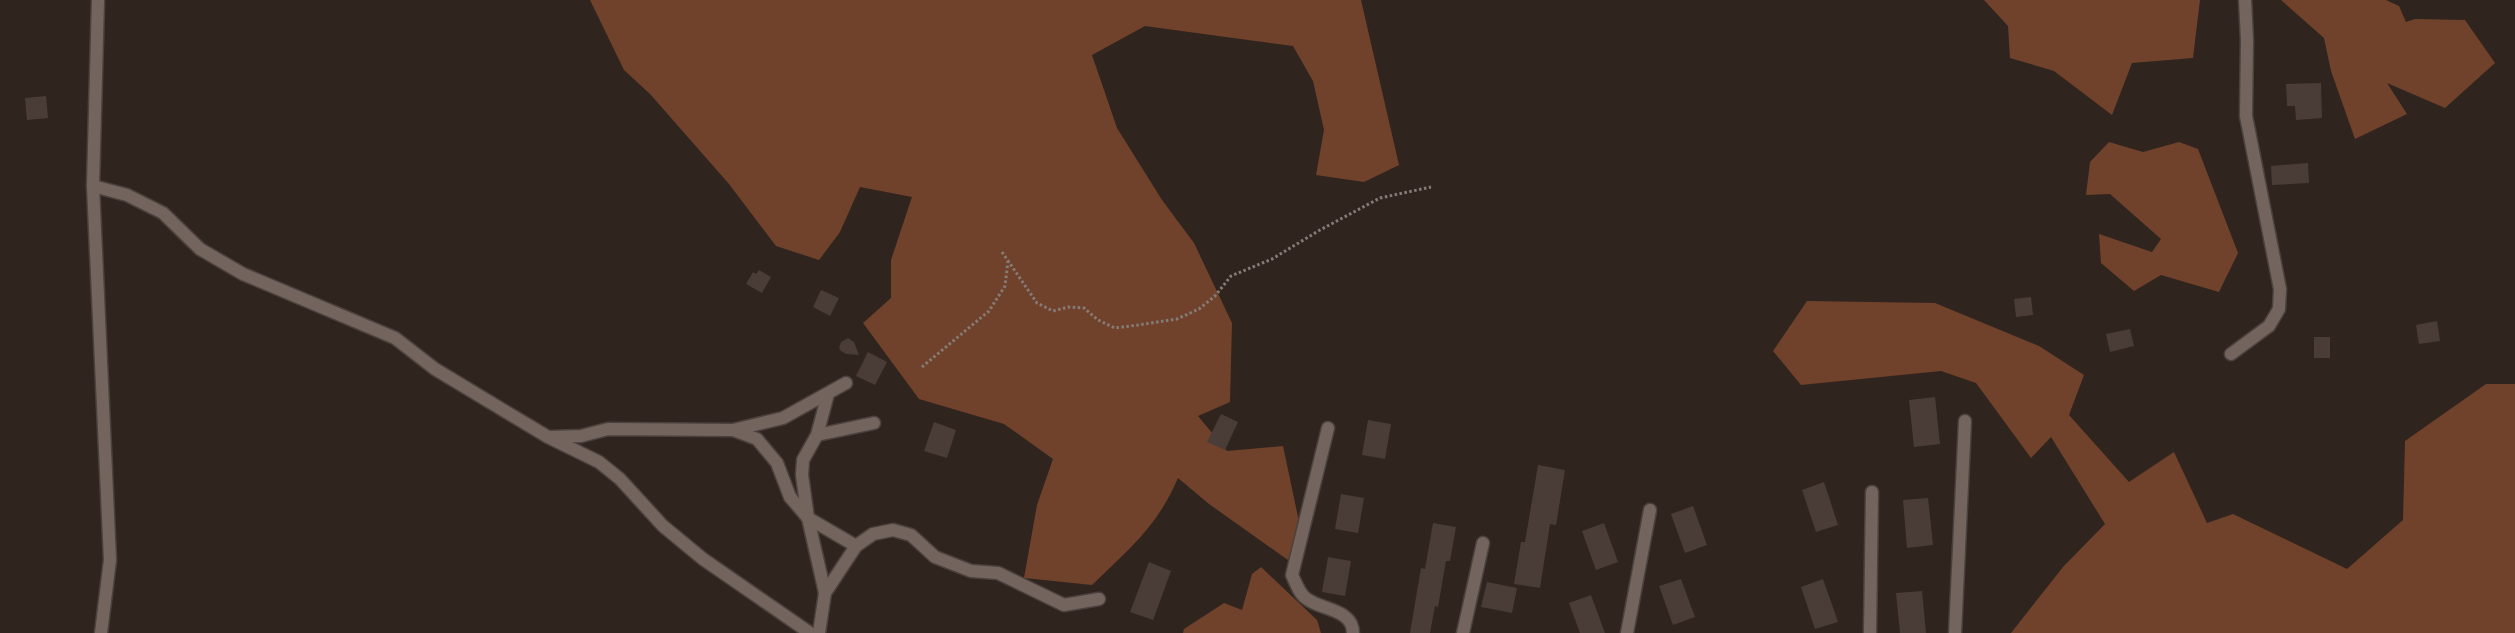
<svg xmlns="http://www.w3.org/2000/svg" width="2515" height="633" viewBox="0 0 2515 633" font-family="'Varela Round',sans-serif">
<rect width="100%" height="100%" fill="#30241f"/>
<g fill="#70422b">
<path d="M590,0H1361L1399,165L1364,182L1316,175L1324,130L1313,81L1293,46L1145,26L1092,55L1117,128L1162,200L1194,243L1232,323L1230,402L1198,416L1227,451L1283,446L1301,531L1288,560L1209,504L1178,478C1157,527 1129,549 1092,585L1024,578L1037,505L1053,459L1004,424L919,399L863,323L891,298V260L912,197L860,187L840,232L819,260L776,246L729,184L650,94L624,70Z"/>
<path d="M1984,0H2200L2193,58L2132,63L2112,115L2054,71L2010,58L2008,26Z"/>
<path d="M2281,0H2386L2399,6L2406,22L2415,19L2465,20L2495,63L2445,108L2387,83L2407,114L2355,139L2331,71L2324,38Z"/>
<path d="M2109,142L2143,152L2179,142L2198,149L2238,253L2219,292L2161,275L2134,291L2101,263L2099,234L2152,252L2161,239L2110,194L2086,195L2090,162Z"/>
<path d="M1807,301L1935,303L2039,346L2084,375L2069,415L2129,482L2174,452L2207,523L2233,514L2347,569L2403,520L2405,441L2486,384H2515V633H2011L2063,567L2105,524L2051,437L2031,458L1976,383L1941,371L1801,385L1773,351Z"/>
<path d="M1261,567L1317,620L1321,633H1183L1184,629L1224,603L1242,610L1252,574Z"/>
</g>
<g fill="#4a3d37">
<path d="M2321,83L2322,118L2296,120L2295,106H2287L2286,84Z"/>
<path d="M46,96L48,118L27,120L25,98Z"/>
<path d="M2308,163L2309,183L2272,185L2271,166Z"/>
<path d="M759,270L771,277L762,293L746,284L753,272L756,274Z"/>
<path d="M821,290L839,298L830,316L813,307Z"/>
<path d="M2031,297L2033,315L2016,317L2014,299Z"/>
<path d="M2437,321L2440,341L2419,344L2416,325Z"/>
<path d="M2130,329L2134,346L2110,352L2106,334Z"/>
<rect x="2314" y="337" width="16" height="21"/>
<path d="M848,338L854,342L859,355L846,354L841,351L839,348L841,342Z"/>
<path d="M868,352L887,362L875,385L856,376Z"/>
<path d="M1935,397L1940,444L1914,447L1909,400Z"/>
<path d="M1221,414L1238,422L1225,450L1207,442Z"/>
<path d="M1368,420L1391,424L1385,459L1362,455Z"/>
<path d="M934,422L956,430L947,458L924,451Z"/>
<path d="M1538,465L1565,470L1556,525L1550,524L1540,588L1514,584L1521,542H1525Z"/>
<path d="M1824,482L1838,525L1816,532L1802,490Z"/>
<path d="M1341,494L1364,498L1358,533L1335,529Z"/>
<path d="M1928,498L1933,545L1907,548L1903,500Z"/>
<path d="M1693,506L1707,545L1685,553L1671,514Z"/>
<path d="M1433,523L1456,527L1450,561H1446L1438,607L1435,606L1430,633H1410L1421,568L1425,569Z"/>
<path d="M1604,523L1618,562L1596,570L1582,531Z"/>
<path d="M1328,557L1351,561L1345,596L1322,592Z"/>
<path d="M1149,562L1171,571L1153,620L1130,612Z"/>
<path d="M1681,579L1695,617L1673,625L1659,586Z"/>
<path d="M1823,579L1838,622L1815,629L1801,587Z"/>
<path d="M1487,582L1517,588L1512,613L1481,607Z"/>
<path d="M1922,591L1926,633H1900L1896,593Z"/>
<path d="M1591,595L1605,633H1580L1569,603Z"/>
</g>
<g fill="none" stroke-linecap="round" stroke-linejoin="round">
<g stroke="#4b413d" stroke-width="15">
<g id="minor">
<path d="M98,0L93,186L110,560L101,633"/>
<path d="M93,186L127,195L163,213L200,249L243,274L395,338L435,369L548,437L599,462L620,479L663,526L703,559L810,633"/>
<path d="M2231,354L2269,326L2279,309L2280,289L2246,116L2247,40L2245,0"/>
<path d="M1328,428L1292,575C1296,583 1299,594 1307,599C1321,610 1353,609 1353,633"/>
<path d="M733,430L757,439L777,463L790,497L808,518L856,546"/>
<path d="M817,435L874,423"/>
<path d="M551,437L581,436L608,429L733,430L783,418L846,383"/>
<path d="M825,593L856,546L873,534L893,530L911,535L935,557L971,571L998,573L1064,605L1099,599"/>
<path d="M819,633L825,593L808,518L802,475L803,460L817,435L828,394"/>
<path d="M1463,633L1483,543"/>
<path d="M1627,633L1650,510"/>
<path d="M1870,633L1872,492"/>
<path d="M1955,633L1965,421"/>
</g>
</g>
<g stroke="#867c77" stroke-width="3" stroke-dasharray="2.5 2.5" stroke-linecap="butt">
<path d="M1002,252L1037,303L1053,311L1068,307L1084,308L1098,320L1115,328L1138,325L1177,319L1199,309L1215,296L1231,276L1272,259L1320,230L1380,198L1431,187"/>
<path d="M922,367L989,311L1005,286L1008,261"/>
</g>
<use href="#minor" stroke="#73655e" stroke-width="12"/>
</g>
</svg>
